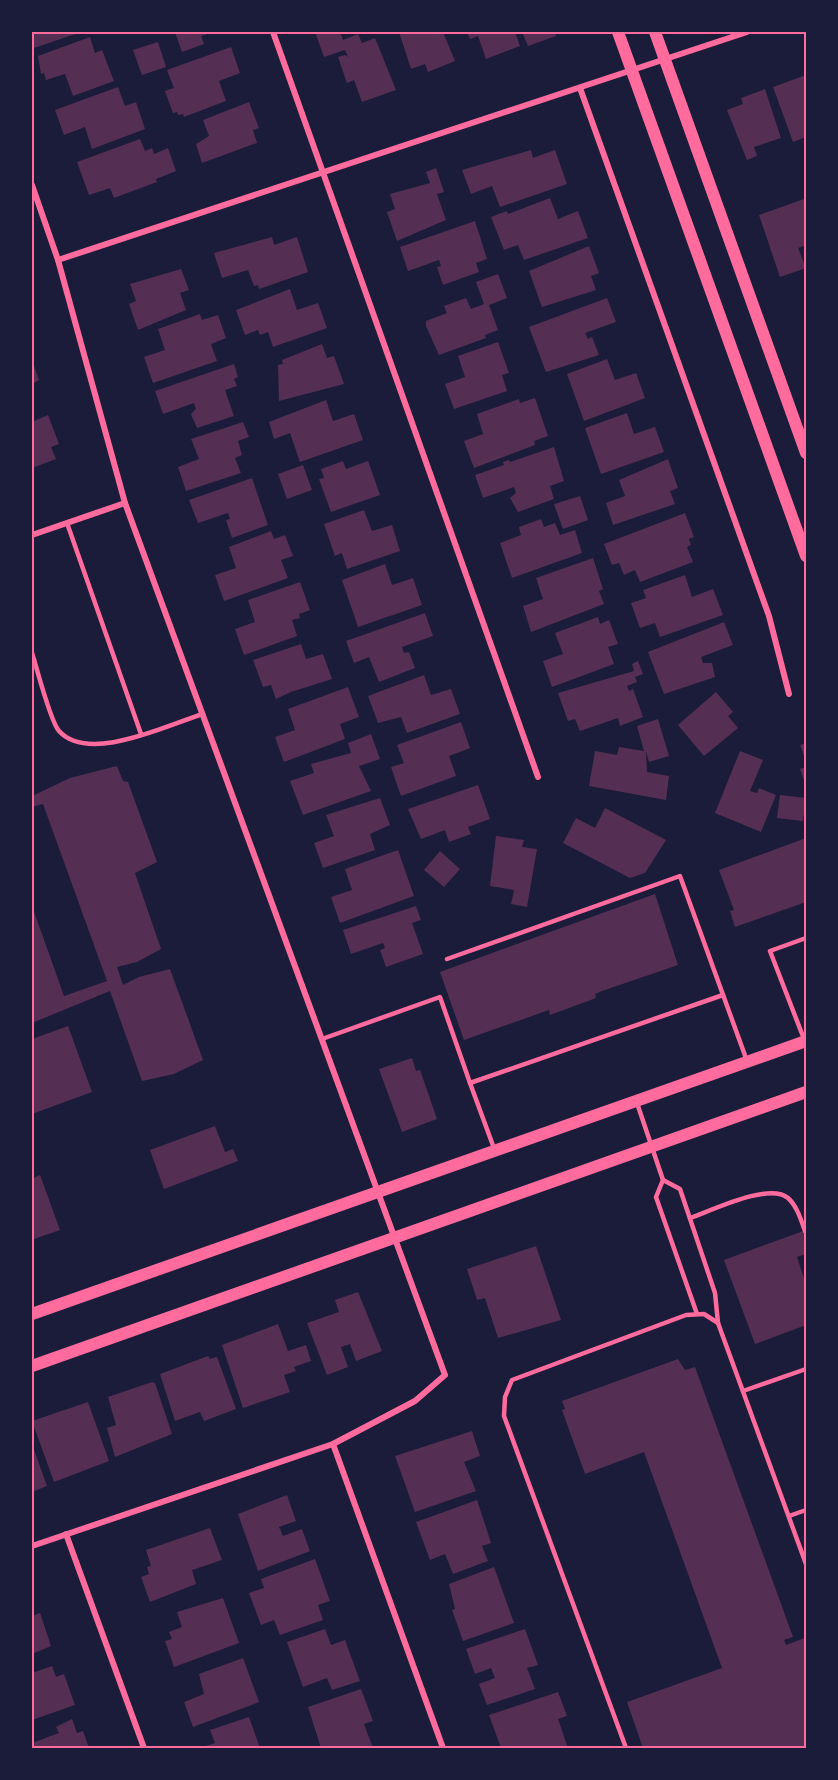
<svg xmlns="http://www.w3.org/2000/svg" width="838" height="1780" viewBox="0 0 838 1780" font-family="'Archivo Narrow',sans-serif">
<rect width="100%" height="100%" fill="#1b1b3a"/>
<g fill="#542f53">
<path d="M32,32H81L34,48Z"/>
<path d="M175,32H214L201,36L204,44L182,52Z"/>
<path d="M315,32H340L343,40L358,34L362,43L375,38L396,90L362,102L354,80L347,83L338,57L345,55L348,57L345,50L324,57Z"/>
<path d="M399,32H443L455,61L428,72L425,64L411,69Z"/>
<path d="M467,32H515L520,46L486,59L478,36L470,39Z"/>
<path d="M522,32H555L556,36L528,46Z"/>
<path d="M90,37L95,53L102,50L114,81L73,96L65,74L46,80L44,73L41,74L38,56Z"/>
<path d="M158,42L166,67L142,75L133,50Z"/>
<path d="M231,47L240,73L219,81L226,101L184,117L183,114L178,115L177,112L173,113L165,91L174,88L167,70Z"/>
<path d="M806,75V137L793,142L773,87Z"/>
<path d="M118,87L125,106L136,102L145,129L92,149L85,127L64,135L55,110Z"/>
<path d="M765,89L781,138L754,147L757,156L747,160L727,110L743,104L741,98Z"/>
<path d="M249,102L259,128L253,130L257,143L202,163L196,144L209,136L203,120Z"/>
<path d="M140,139L145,151L152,148L154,154L168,148L176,171L156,179L157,182L114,198L110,188L89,195L77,162Z"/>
<path d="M531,150L533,158L555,150L567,184L500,207L492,186L471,194L462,170Z"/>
<path d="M436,168L444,192L437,194L446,220L397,241L387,212L395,209L390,194L430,183L426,172Z"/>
<path d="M550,198L558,219L578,211L588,238L524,260L518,245L504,250L491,217L507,211L508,214Z"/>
<path d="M804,199L806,245L798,248L806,268L780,277L759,215Z"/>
<path d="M475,221L487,259L476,263L479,272L443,285L437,267L441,266L439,260L408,271L400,247Z"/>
<path d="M272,237L274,245L297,237L308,272L259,289L258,285L254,286L248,270L222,278L214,253Z"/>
<path d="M589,246L599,273L591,276L596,290L542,307L529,271Z"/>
<path d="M181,269L189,290L180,293L186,310L138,330L129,304L136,301L130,284Z"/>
<path d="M498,274L507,298L489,305L498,330L485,335L486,338L439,355L426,326V321L447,313L444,306L466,298L471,309L484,304L476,282Z"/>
<path d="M290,289L297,310L318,303L327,328L273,347L268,332L260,335L258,330L245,335L236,310Z"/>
<path d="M607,298L616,322L585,333L588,339L592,337L599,355L546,372L529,327Z"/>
<path d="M200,314L202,320L218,315L226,338L211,344L217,361L153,383L144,357L165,350L158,329Z"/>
<path d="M498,342L509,373L502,375L507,391L454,409L445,384L465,377L458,356Z"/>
<path d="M322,344L327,358L334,356L344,384L279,401L278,365L283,364L282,360Z"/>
<path d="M607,359L615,380L636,373L645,398L584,421L567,374Z"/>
<path d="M32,360L39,380L32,384Z"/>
<path d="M234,364L238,377L234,379L237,386L225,390L234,416L197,428L191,414L196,409L194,403L163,414L155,391Z"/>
<path d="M535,398L548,436L534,441L535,445L474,468L464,441L483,434L477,414L519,399L520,403Z"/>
<path d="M326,400L333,421L354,414L363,440L300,462L290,433L274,439L269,422Z"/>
<path d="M627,413L634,434L655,427L664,452L601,474L585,428Z"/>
<path d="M48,415L59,444L51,447L56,459L32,468V422Z"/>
<path d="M243,422L249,437L238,441L242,455L235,458L241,473L186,491L178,467L199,459L191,439Z"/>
<path d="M554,447L564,481L550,486L554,499L518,512L510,498L516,493L514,487L483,498L475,475L504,465L503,462L509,460L510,462Z"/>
<path d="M668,459L678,488L670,491L675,504L613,525L606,503L625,496L619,480Z"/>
<path d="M343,461L346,469L368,461L380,495L331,512L319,479L324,478L321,469Z"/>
<path d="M303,465L312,490L287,499L278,474Z"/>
<path d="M252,478L268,525L232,538L226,520L230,519L228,513L198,523L189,500Z"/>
<path d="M580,496L588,520L563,529L554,504Z"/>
<path d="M364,510L372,531L392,525L400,551L347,569L342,553L335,556L324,524Z"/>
<path d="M685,513L694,537L689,539L691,545L687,547L693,562L640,582L635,570L624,575L619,563L612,565L604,544Z"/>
<path d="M541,519L544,527L555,523L560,535L575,530L582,553L512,578L500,543L521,535L519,527Z"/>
<path d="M271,531L274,539L285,535L293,556L281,560L288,578L224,601L215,575L236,568L229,547Z"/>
<path d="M593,558L603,589L599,591L604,604L531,632L523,606L543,599L536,578Z"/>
<path d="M385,564L392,585L413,578L422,605L358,627L342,580Z"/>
<path d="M685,575L692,597L713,589L723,615L660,637L655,623L640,628L631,603L646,598L643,590Z"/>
<path d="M300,582L310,610L299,614L300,618L292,620L297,636L244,655L235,629L255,622L248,600Z"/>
<path d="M425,613L433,636L402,647L404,653L409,652L415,668L379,682L369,657L354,663L346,641Z"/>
<path d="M598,617L600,624L609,620L618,644L608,647L614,664L552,687L543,661L563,654L555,633Z"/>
<path d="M724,622L733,645L701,657L703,663H712L715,677L664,694L648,652Z"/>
<path d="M301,644L306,659L323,654L332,679L291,692L276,699L271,685L263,687L253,660Z"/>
<path d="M638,661L643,674L635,677L637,682L627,686L629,691L633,689L643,717L620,726L618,718L580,731L575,719L568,721L558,693L634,671L632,664Z"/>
<path d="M424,675L431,695L451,689L460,714L407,733L401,717L378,723L368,696Z"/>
<path d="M348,687L359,717L340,724L345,739L284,762L275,737L295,730L288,709Z"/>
<path d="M716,692L733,712L728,716L738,728L704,756L678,725Z"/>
<path d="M658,719L669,756L649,762L646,751L647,772L669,776L666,800L589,786L595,751L617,755L619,747L644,751L637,726Z"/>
<path d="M461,722L470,748L449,756L456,776L401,796L391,767L404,763L397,745Z"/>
<path d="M371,734L380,759L359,766L371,791L303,815L290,781L314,773L311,764L351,753L348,743Z"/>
<path d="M806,743V761L800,745Z"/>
<path d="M740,751L763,760L750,791L757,793L759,788L776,795L761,832L715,813Z"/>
<path d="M117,766L123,781L128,782L157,862L135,873L161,949L137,962L117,967L123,985L139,977L170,969L203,1060L174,1074L142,1081L110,991L32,1023V906L64,996L107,981L43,804L32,807V796L70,778Z"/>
<path d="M806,767V786L800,769Z"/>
<path d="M478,785L490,819L468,827L471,834L449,842L445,830L421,839L408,809Z"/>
<path d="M780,795L806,798L803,821L777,818Z"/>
<path d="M380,798L390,825L370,834L375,850L323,868L314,843L334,836L326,815Z"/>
<path d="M605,808L666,840L645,873L630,878L563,843L576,818L595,828Z"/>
<path d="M496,836L524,840L522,847L537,849L527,907L511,904L514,890L490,886Z"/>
<path d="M806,838V902L735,927L730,911L734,910L719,870Z"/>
<path d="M398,850L414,896L340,923L331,897L352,890L345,869Z"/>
<path d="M440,851L460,869L444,887L424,870Z"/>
<path d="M655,894L678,965L602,991L595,994L596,998L550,1015L549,1010L464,1040L440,972Z"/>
<path d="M416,906L421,920L412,923L423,954L386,967L380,950L385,948L383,943L351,954L343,930Z"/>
<path d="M68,1026L92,1092L32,1114V1039Z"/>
<path d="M412,1058L416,1071L420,1070L437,1119L402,1132L379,1069Z"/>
<path d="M215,1126L225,1152L233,1149L238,1161L164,1189L150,1150Z"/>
<path d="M40,1175L60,1230L34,1239L32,1232V1179Z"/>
<path d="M806,1230V1254L797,1257L806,1284V1325L755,1344L724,1260Z"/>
<path d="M536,1246L561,1320L498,1338L485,1298L477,1300L467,1269Z"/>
<path d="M358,1292L382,1351L356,1361L350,1344L341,1347L348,1367L327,1375L307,1323L339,1312L335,1300Z"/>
<path d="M278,1324L288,1351L306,1345L311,1361L294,1367L296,1371L284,1375L290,1392L243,1408L222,1345Z"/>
<path d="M208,1356L210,1359L217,1357L236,1409L204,1421L200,1412L175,1421L160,1374Z"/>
<path d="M678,1359L685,1370L695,1367L793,1637L784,1640L786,1645L805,1638L806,1642V1748H643L627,1702L722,1668L644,1452L585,1474L562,1410L565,1409L562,1401Z"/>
<path d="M152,1382L155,1383L172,1434L115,1457L107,1428L116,1425L108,1397Z"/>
<path d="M88,1402L109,1461L54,1482L32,1421Z"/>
<path d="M472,1431L480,1456L464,1462L476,1491L415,1512L395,1456Z"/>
<path d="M32,1444L47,1486L32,1492Z"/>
<path d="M287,1495L296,1521L279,1527L283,1536L302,1529L310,1551L258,1571L238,1514Z"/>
<path d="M477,1500L491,1543L482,1546L488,1561L453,1574L445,1554L430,1560L416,1522Z"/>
<path d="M210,1528L222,1560L192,1570L196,1584L150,1602L141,1577L149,1574L147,1567L151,1566L146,1550Z"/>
<path d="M315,1559L330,1601L318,1605L323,1620L280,1635L274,1620L261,1625L249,1593L264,1588L261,1579Z"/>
<path d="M494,1567L514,1623L463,1641L452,1610L455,1609L449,1584Z"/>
<path d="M223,1598L239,1643L174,1667L165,1641L172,1639L169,1632L182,1627L177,1612Z"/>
<path d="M40,1613L51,1646L32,1654V1616Z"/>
<path d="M325,1629L331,1645L345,1640L360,1681L332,1690L327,1678L303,1687L287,1642Z"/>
<path d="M525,1629L538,1665L527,1668L535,1689L487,1705L479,1684L495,1678L491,1668L475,1674L466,1649Z"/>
<path d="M243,1658L259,1702L193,1727L184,1702L204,1694L199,1674Z"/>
<path d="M52,1666L56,1677L64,1674L75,1705L32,1720V1673Z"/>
<path d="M361,1689L373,1721L364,1724L373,1748H321L308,1707Z"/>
<path d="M558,1692L567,1716L558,1719L568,1748H501L489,1715Z"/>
<path d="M249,1717L260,1748H199L215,1743L210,1730Z"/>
<path d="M72,1719L77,1733L83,1731L89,1748H32V1743L59,1733L56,1727Z"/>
</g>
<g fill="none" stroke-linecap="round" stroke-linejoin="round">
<g stroke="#ff6b9d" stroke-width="4.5">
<path d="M67,523L141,734"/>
<path d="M32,653C37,668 50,721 59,731C89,764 167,725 203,714"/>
<path d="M447,959L680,876L747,1061"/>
<path d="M322,1039L440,997L470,1083"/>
<path d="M804,1039L770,951L806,938"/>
<path d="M637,1103L663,1180"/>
<path d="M495,1151L470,1083L723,995"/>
<path d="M690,1218C711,1211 769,1182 788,1198C797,1206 801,1220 805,1231"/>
<path d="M697,1314L656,1197L663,1180L680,1189L715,1293L718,1323L806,1564"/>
<path d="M743,1391L806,1369"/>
<path d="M789,1516L806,1510"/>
<path d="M626,1748L504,1416L505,1397L512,1380L686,1315L704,1314L718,1323"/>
</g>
<g stroke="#ff6b9d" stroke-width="6">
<path d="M273,32L538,777"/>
<path d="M580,88L769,616L789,694"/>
<path d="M32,185L58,260L125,503L445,1375L415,1401L333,1444L32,1546"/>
<path d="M58,260L747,32"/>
<path d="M32,535L125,503"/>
<path d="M333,1444L443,1748"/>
<path d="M66,1534L144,1748"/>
</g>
<g stroke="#ff6b9d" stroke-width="12">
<path d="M618,32L806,556"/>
<path d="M655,32L806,453"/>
<path d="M32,1314L806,1041"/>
<path d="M32,1366L806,1092"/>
</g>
</g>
<rect width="838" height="1780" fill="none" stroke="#1b1b3a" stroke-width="66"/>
<rect x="33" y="33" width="772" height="1714" fill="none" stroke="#ff6b9d" stroke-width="2"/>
</svg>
